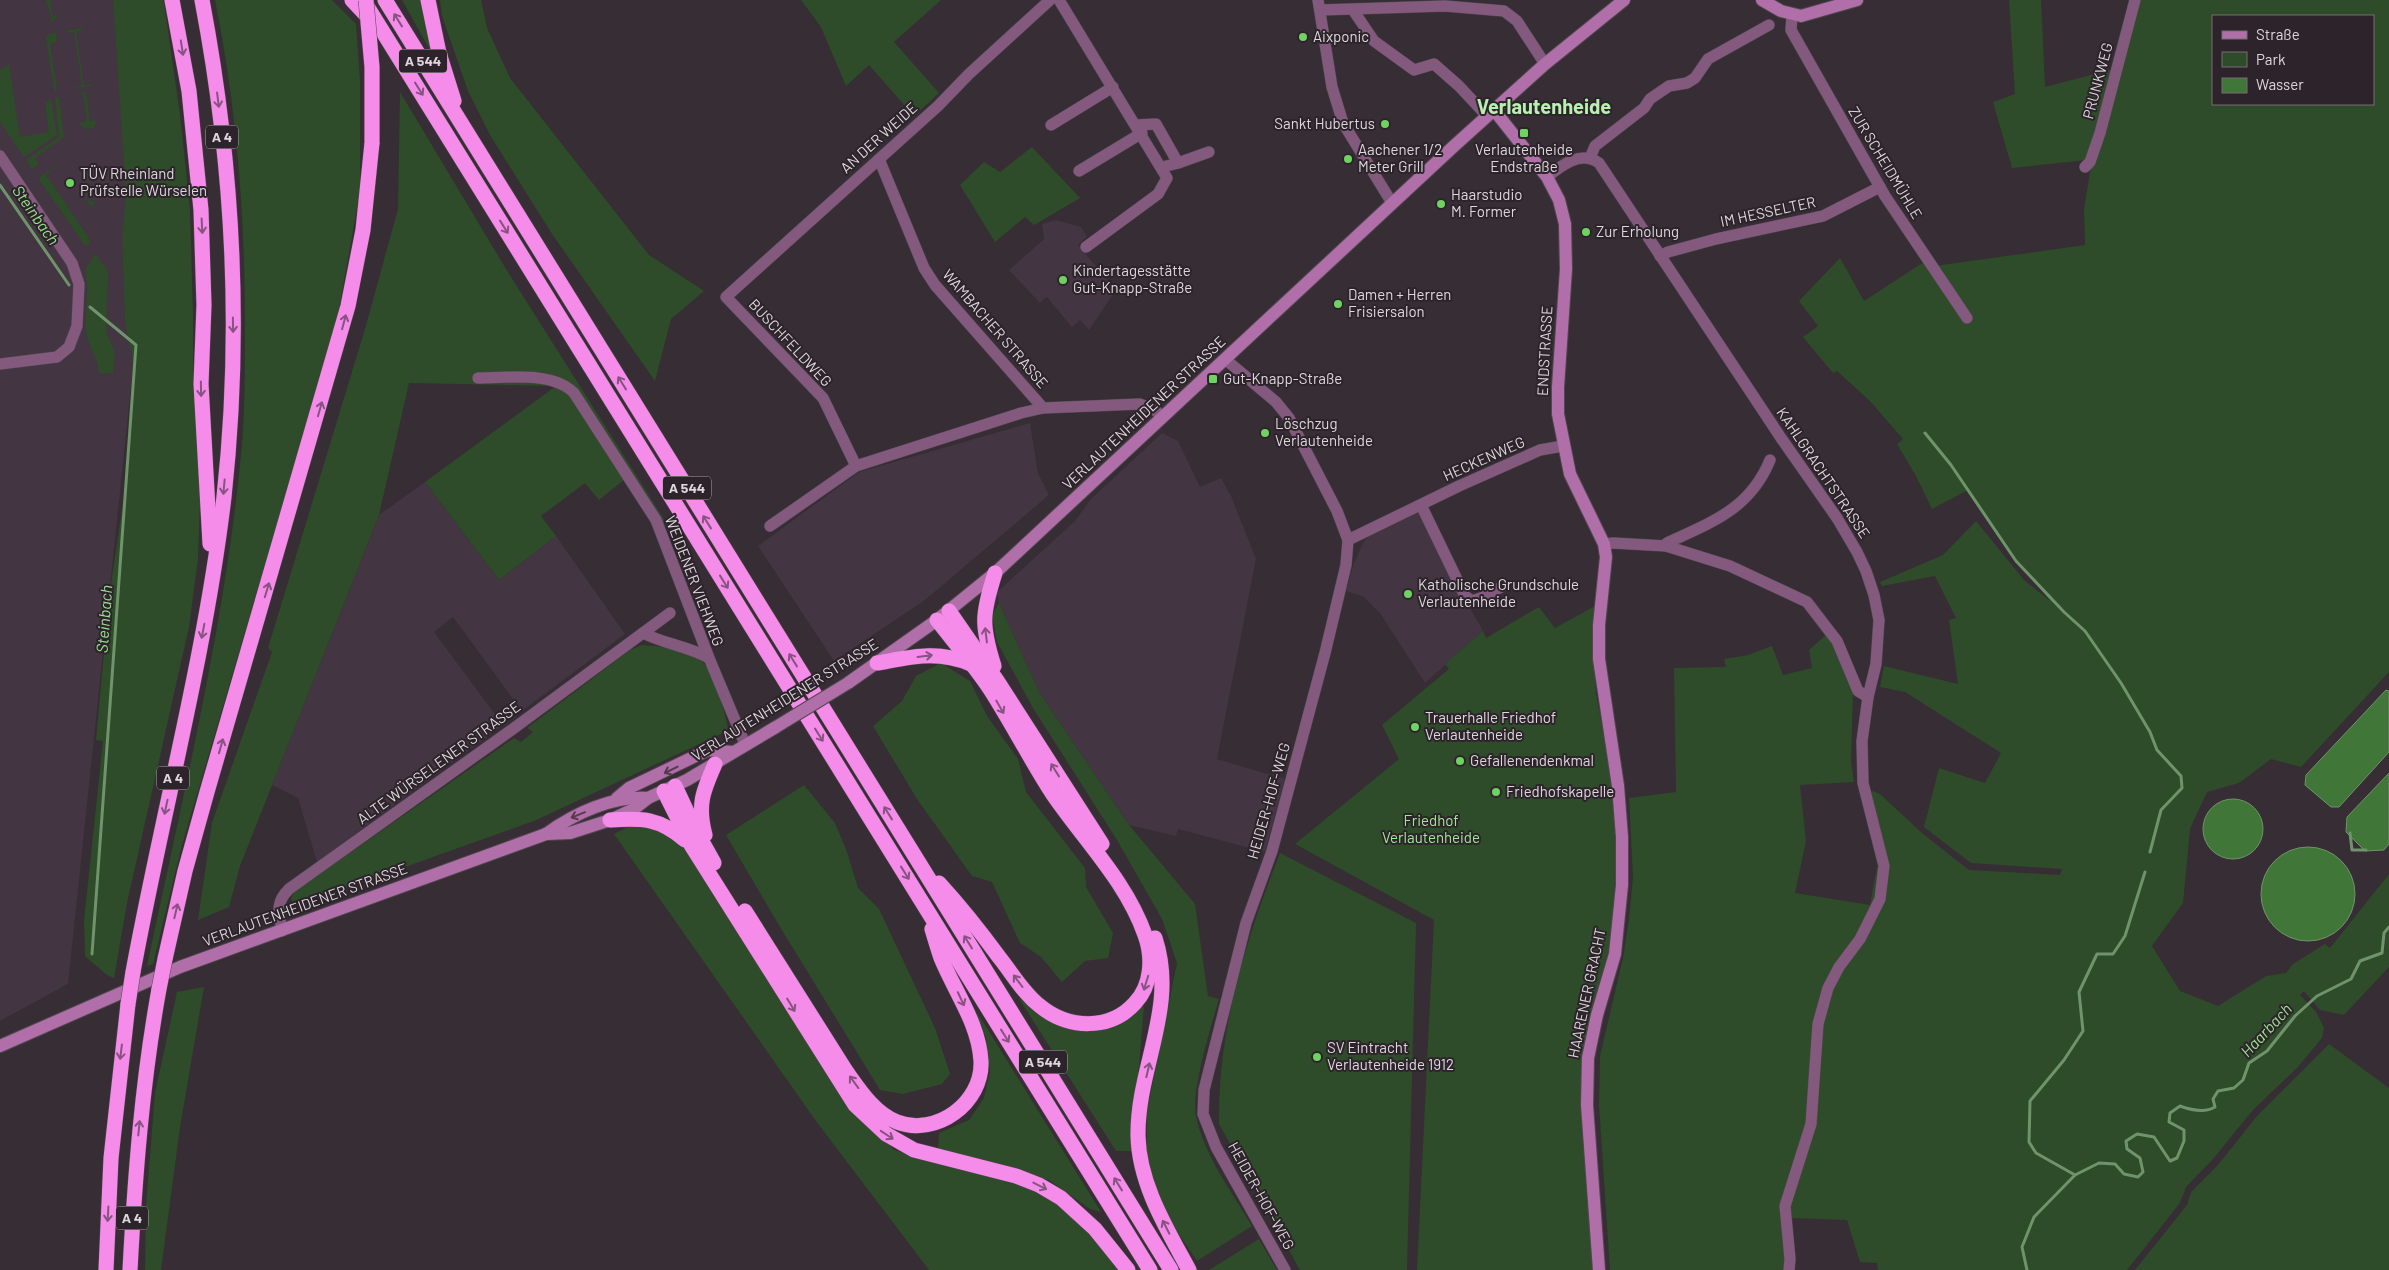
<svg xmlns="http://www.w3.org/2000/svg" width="2389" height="1270" viewBox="0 0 2389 1270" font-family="Barlow,sans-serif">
<rect width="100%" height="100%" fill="#372d35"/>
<g fill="#433541">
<path d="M0,0H113L142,283L68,984L0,1021Z"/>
<path d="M1056,220L1081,227L1087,236L1078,245L1116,290L1089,330L1080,320L1072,327L1047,297L1040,303L1009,270L1044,239L1042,224Z"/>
<path d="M1030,423L1038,473L1049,495L925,600L834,661L758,546L859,472Z"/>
<path d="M1162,433L1178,441L1200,487L1221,478L1231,496L1256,559L1217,759L1285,779L1265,852L1178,829L1176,836L1129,825L1039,692L999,603L997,592L1075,521L1091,499Z"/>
<path d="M425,482L499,580L556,536L625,634L522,711L453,617L434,632L503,725L317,862L298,798L272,785L379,515Z"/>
<path d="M1420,511L1436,548L1483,631L1425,683L1380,613L1364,597L1346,591L1353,566L1363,543L1370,534Z"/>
</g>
<g fill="#2e4c29" fill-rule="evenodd">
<path d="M46,0H50L53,16L60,15L47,25L52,18Z"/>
<path d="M113,0H163L164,3L180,114L190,209L193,316V379L200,499L198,559L189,627L127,903L114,978L107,975L85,956L84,921L103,741L96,740L109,598L126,483L135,369L125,322L122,236L126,195Z"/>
<path d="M215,0H332L356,24L360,81V191L337,321L182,845L153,964L147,966C183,794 226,621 242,445C245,406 245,366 245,327C245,217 237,108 215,0Z"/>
<path d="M402,0H422L430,50Z"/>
<path d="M440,0H481L487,28L510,78L649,255L704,291L671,319L655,381L552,234L490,135L468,91L442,16Z"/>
<path d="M801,0H941L894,42L939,93L914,116L869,65L846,86L821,27Z"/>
<path d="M2009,0H2041L2045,87L2114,69L2087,160L2012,168L1993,102L2015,94Z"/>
<path d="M2139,0H2389V672L2301,767L2271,759L2239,783L2207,792L2190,829L2183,903L2152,946L2180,991L2218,1006L2266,976L2286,973L2293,964L2325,944L2330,948L2389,874V967L2344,1015L2320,1010L2304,991L2300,995L2317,1013L2324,1028L2322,1038L2298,1067L2253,1110L2213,1159L2186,1187L2180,1203L2127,1270H1878L1877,1263L1860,1262L1847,1220L1790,1218L1789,1197L1798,1174L1822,1024L1831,989L1883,899L1870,793L1873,791L1880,794L1922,833L1969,870L2060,875L2062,869L1971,863L1924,827L1939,768L1985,783L2001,753L1905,692L1880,687L1884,666L1958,684L1949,620L1956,618L1935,576L1882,586L1880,582L1943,555L1976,521L2024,580L2050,601L2017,560L1968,490L1932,509L1916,476L1897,444L1903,439L1870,401L1837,371L1833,373L1803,337L1818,326L1799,301L1840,258L1864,301L1924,262L1935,266L2085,245L2084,209L2090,172L2103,134ZM2213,16H2373V104H2213Z"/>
<path d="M82,28L83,30L76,32L84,85L91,84V86L75,88V87L82,85L74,32L66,33V31Z"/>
<path d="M56,33L57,42L50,44L57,90H54L46,38L49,34Z"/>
<path d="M9,64L20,137L49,132L45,103L51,99L57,135L24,157L0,122V70Z"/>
<path d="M92,91L86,94L90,121L97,120L94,128L85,129L79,123L87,121L83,95L76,94Z"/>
<path d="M400,92L506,269L667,524L654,522L625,479L599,500L585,483L541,516L556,536L499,580L425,482L556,386L409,383L379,515L240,866L229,907L198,920L212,823L272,652L268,648L365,329L398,209Z"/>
<path d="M59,97L64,137L35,158L39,164L32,169L26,160L59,137L55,98Z"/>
<path d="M1032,147L1080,198L1034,225L1025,217L995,242L960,185L984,162L1000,172Z"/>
<path d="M64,161L46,175L89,238L90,242L86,247L38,178Z"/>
<path d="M93,164L95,171H88L87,200L94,201V205L91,207L86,201L87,170Z"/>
<path d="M95,254L108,271L106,332L115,352L113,373H99C98,358 90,350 87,336C83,314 91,291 85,270Z"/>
<path d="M999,603L1039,692L1129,825L1195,904L1208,996L1219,999C1211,1026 1191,1091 1196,1116C1204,1155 1232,1192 1252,1226L1197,1261L1164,1212L1147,1161V1111L1177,963L1162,919L1117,840L1033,708L997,642L992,615Z"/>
<path d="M1595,606L1592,625L1596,694L1610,767L1616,837L1614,916L1608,953L1591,1014L1593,1270H1417L1434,920L1295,844L1399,759L1382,725L1449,669L1445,664L1483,631L1486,638L1539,607L1555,628Z"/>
<path d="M1828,633L1853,688L1851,762L1854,782L1800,785L1806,841L1795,893L1870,905L1877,867H1881L1877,898L1857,937L1825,988L1808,1124L1792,1171L1785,1270H1610L1599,1104L1600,1056L1623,958L1629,919L1633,877L1629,798L1676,792L1674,668L1726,667L1724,659L1748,655L1772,646L1783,675L1812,668L1809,650Z"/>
<path d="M642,645C659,646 680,648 695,656C713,665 724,709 728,728L725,732L534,821L299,905L293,904L291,898L294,892L514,738L521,742L533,732L527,728L630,650Z"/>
<path d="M941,663L970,681L987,716L1018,759L1026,792L1085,868L1086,887L1113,933L1108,958L1085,961L1062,982L1041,957L1020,943L992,882L972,876L917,799L873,726L902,701L916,676Z"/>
<path d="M804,785L835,823L847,852L858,888L879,909L935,1028L950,1074L942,1084L903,1094L880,1090L780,927L726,835Z"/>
<path d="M632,825L667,831L705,870L855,1111L894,1150L1024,1186L1068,1210L1122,1270H929L816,1121L614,834Z"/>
<path d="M1280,853L1416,923L1407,1270H1300L1219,1124C1218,1027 1245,943 1280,853Z"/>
<path d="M204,987L180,1127L161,1270H145L146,1206L155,1093L177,992Z"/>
<path d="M1018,997L1045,1017L1103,1029L1124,1021L1144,1006L1132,1151H1116Z"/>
<path d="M975,1009L1101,1212L1090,1209L1049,1180L991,1162L938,1149L939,1133L969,1120L984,1098L990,1072L986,1038Z"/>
<path d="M2329,1044L2389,1088V1270H2135L2187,1205L2191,1192L2218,1165L2257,1116Z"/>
<path d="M1259,1239L1277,1270H1209Z"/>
</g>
<g fill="#407638" stroke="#6f936a">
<path d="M2386,690L2389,691V752L2339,807H2331L2305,785L2306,775Z"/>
<path d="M2389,773V844L2384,850L2365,851L2346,832L2347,817Z"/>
<circle cx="2233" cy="829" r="30"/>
<circle cx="2308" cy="894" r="47"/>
</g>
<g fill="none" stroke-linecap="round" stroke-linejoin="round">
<g stroke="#6f936a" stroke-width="3">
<path d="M0,185L69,285"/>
<path d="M90,307L136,345L92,954"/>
<path d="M1925,433L1951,465L2016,561L2064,612L2085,631L2121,683L2150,732L2157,750L2181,776L2182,788L2161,810L2150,852"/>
<path d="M2350,833L2352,850H2366"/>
<path d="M2075,1175L2036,1153L2029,1142L2030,1101L2064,1060L2083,1031L2079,992L2097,954H2113L2125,936L2145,872"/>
<path d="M2027,1270L2022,1247L2034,1217L2075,1175L2099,1163L2115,1164L2124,1174L2138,1177L2143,1172L2140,1158L2127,1149L2126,1141L2137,1134L2154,1137L2170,1161L2177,1158L2184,1141V1130L2169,1122L2170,1113L2180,1106C2191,1110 2205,1113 2215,1107L2213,1099L2218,1091L2234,1088L2243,1080L2249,1063L2267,1051L2295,1016L2317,996L2351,979L2360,961L2382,953L2384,933L2389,927"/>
</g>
<g stroke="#524850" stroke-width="12">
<g id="street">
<path d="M1059,0L1167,178L1158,194L1086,247"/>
<path d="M1318,0L1332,87L1343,123L1392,203"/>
<path d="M1320,10L1445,6L1504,11L1517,21L1545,64"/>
<path d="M1353,10L1374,41L1414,70L1434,64L1459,86L1487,116"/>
<path d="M1792,16L1791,30L1885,196L1967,318"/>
<path d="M1051,125L1113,87"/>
<path d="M1136,125L1156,124L1178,163L1163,167"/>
<path d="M0,156L72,263L79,284L77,326L69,347L57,357L0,364"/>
<path d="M1590,158L1595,146L1644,108L1650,99L1669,86L1687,83L1695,78L1708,59L1769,25"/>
<path d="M879,159L924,268L935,285L1043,408"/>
<path d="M1178,163L1209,152"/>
<path d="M2085,167L2090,162L2100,133L2135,0"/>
<path d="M1079,171L1142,133"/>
<path d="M1547,177C1562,165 1581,150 1599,163L1781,438L1837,518L1857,552L1866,571L1874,595L1879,620L1876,664L1868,697L1862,741L1863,783L1884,866L1880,899L1860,939L1839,967L1828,988L1818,1024L1811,1124L1785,1206L1790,1259L1789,1270"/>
<path d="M1660,256L1668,252L1716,239L1823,216L1880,187"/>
<path d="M1225,359L1276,402L1289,418L1337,511L1348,540L1346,565L1325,653L1272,851L1246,923L1204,1090L1203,1114L1216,1147L1285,1270"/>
<path d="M478,378C507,378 553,371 574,393L656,520L709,658L745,744"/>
<path d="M856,466L823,398L726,297L938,106L969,74L1050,0"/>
<path d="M1421,505L1465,596L1472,601L1481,598L1503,586"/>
<path d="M770,526L856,466L1021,413L1043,408L1140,404L1155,410L1162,417"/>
<path d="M1348,540L1459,486L1540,450L1563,446"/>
<path d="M1604,544L1613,543L1666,546L1667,543C1712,522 1750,509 1770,460"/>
<path d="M1666,546L1730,566L1807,602L1837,641L1858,691L1868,697"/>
<path d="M643,633C664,644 688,646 709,658"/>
<path d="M282,931C279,912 275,903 289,889L510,731L670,613"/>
</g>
</g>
<g stroke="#524850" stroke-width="14">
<g id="secondary">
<path d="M1762,0L1781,11L1801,16L1857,0"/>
<path d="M1494,110L1547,177L1559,200L1565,224L1566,269L1558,387V414L1570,474L1604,544L1606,557L1599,625V659L1618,786L1622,837V885L1615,954L1597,1015L1588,1058L1587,1105L1599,1270"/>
<path d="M848,683L937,620L995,573L1454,146L1545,64L1624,0"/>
<path d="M617,798L629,788L708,750L732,752"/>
<path d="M546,834L570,833L610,820L634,809L648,798L687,780L776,727"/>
<path d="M0,1046L180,967L546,834C575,813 612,796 648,798"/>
</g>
</g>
<g stroke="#524850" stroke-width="16">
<g id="highway">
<path d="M172,0L189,91L201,210L204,305L201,384L210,544"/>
<path d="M352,0L369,18"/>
<path d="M385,0L1171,1270"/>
<path d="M428,0L439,53L454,101"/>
<path d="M365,3L1150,1270"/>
<path d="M949,611L998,682L1102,844"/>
<path d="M937,620C955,643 974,665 990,689C1012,723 1030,759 1052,793C1084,840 1126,881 1145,935C1153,957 1152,985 1135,1003C1110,1031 1068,1029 1040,1006C1023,993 1012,973 999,957C980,931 961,907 939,883"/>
<path d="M877,663C912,657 937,650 971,664"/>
<path d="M994,666C981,625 982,614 995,573"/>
<path d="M675,786L695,829L714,863"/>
<path d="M664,791L691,845L855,1105L886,1134L914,1150L1016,1176L1039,1185L1061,1198L1095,1229L1128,1270"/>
<path d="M610,820C643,818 659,818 685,840"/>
<path d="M705,835C697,805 703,791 715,764"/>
<path d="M745,911L846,1071C859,1089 874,1113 897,1122C936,1137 983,1103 981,1061C979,1024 955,992 941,958C938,949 935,939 932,929"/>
<path d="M1155,938C1178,1008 1137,1067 1138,1136C1139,1184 1167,1229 1189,1270"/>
<path d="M165,959L185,871L207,792L348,306L363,230L372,143"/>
<path d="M133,972C162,814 205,657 224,497C242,332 233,163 202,0"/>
<path d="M106,1270L111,1158L128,1004"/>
<path d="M130,1270C135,1176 142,1083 159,989"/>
</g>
</g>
<use href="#street" stroke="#84597e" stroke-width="11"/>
<use href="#secondary" stroke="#b16fa9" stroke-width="12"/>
<use href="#highway" stroke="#f58ce9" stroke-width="15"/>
<g stroke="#524850" stroke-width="14" stroke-linecap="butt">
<path id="secondary-bridge" d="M776,727L848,683"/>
</g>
<g stroke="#524850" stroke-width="16" stroke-linecap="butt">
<g id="highway-bridge">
<path d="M366,0L372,67V143"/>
<path d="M159,989L165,959"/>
<path d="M128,1004L133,972"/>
</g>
</g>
<use href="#secondary-bridge" stroke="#b16fa9" stroke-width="12"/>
<use href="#highway-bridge" stroke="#f58ce9" stroke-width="15"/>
</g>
<defs><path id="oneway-shaft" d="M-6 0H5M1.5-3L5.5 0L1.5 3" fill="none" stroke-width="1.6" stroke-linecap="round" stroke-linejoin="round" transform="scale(1.25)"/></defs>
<g stroke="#875380">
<use href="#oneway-shaft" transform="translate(398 20) rotate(-122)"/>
<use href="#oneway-shaft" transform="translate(182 48) rotate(81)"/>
<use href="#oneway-shaft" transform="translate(419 89) rotate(58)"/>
<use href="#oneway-shaft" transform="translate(218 100) rotate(83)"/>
<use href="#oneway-shaft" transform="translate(202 226) rotate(87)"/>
<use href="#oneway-shaft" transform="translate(504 227) rotate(58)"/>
<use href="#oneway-shaft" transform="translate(344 322) rotate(-75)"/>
<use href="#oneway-shaft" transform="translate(233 325) rotate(89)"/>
<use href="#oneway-shaft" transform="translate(622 383) rotate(-122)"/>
<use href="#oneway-shaft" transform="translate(201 389) rotate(89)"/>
<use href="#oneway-shaft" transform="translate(320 409) rotate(-74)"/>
<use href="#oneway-shaft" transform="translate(224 487) rotate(95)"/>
<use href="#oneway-shaft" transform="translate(707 522) rotate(-122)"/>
<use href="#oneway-shaft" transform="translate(724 582) rotate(58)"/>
<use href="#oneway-shaft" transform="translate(267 590) rotate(-73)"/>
<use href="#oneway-shaft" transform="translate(203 631) rotate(101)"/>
<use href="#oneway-shaft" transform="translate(986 635) rotate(-97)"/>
<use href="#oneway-shaft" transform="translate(925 656) rotate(-7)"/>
<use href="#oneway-shaft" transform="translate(793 660) rotate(-122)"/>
<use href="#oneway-shaft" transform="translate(1000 707) rotate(60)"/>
<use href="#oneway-shaft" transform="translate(819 735) rotate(58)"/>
<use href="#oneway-shaft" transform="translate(221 746) rotate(-74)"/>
<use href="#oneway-shaft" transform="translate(1055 770) rotate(-122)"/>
<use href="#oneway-shaft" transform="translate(166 807) rotate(102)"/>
<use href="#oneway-shaft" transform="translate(888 813) rotate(-122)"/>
<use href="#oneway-shaft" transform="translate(905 873) rotate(58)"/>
<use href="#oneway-shaft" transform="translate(176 911) rotate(-77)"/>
<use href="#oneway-shaft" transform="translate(968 942) rotate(-122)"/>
<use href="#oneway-shaft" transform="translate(1018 981) rotate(-127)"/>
<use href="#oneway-shaft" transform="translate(1146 983) rotate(107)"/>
<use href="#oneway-shaft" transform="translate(961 999) rotate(65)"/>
<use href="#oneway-shaft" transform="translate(791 1005) rotate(59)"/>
<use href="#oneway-shaft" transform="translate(1005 1036) rotate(58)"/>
<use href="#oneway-shaft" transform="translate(121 1052) rotate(97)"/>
<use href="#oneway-shaft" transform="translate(1148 1070) rotate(-77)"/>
<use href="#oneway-shaft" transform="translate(854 1082) rotate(-126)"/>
<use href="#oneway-shaft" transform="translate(139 1128) rotate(-84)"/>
<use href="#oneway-shaft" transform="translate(887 1135) rotate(34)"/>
<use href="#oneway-shaft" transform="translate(1118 1184) rotate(-122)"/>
<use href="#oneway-shaft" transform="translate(1040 1186) rotate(27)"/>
<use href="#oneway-shaft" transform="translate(108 1214) rotate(93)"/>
<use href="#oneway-shaft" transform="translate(1166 1227) rotate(-117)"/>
</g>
<g stroke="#553a51">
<use href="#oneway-shaft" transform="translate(671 770) rotate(154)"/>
<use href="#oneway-shaft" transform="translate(578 815) rotate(158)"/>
</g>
<g fill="#6ed360" stroke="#2d242b" stroke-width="2">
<circle cx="1303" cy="37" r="5"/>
<circle cx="1385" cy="124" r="5"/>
<rect x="1519" y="128" width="10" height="10" rx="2.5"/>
<circle cx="1348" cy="159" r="5"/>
<circle cx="70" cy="183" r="5"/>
<circle cx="1441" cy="204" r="5"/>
<circle cx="1586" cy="232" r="5"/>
<circle cx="1063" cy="280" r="5"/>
<circle cx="1338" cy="304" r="5"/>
<rect x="1208" y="374" width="10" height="10" rx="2.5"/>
<circle cx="1265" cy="433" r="5"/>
<circle cx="1408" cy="594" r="5"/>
<circle cx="1415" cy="727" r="5"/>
<circle cx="1460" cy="761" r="5"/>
<circle cx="1496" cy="792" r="5"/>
<circle cx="1317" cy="1057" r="5"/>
</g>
<g text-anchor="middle" stroke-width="4" stroke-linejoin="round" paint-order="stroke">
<g fill="#2d242b" stroke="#a9a2a8" stroke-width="1">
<rect x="399" y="49.5" width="48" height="23" rx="4"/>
<rect x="206" y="125.5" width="32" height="23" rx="4"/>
<rect x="663" y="476.5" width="48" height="23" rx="4"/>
<rect x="157" y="766.5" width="32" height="23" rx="4"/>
<rect x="1019" y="1050.5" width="48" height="23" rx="4"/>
<rect x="116" y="1206.5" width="32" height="23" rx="4"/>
</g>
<g font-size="14" font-weight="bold" fill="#ded8dd">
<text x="423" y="66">A 544</text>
<text x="222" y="142">A 4</text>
<text x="687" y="493">A 544</text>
<text x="173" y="783">A 4</text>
<text x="1043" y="1067">A 544</text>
<text x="132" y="1223">A 4</text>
</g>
<g font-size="15" fill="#ded8dd" stroke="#2d242b" text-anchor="start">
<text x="1313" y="42">Aixponic</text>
<text x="1375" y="129" text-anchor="end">Sankt Hubertus</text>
<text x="1358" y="155">Aachener 1/2<tspan x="1358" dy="17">Meter Grill</tspan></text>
<text x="1524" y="155" text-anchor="middle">Verlautenheide<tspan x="1524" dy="17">Endstraße</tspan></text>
<text x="80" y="179">TÜV Rheinland<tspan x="80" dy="17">Prüfstelle Würselen</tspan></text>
<text x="1451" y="200">Haarstudio<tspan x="1451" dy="17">M. Former</tspan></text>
<text x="1596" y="237">Zur Erholung</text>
<text x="1073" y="276">Kindertagesstätte<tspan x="1073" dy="17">Gut-Knapp-Straße</tspan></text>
<text x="1348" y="300">Damen + Herren<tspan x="1348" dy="17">Frisiersalon</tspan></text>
<text x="1223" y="384">Gut-Knapp-Straße</text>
<text x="1275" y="429">Löschzug<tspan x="1275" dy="17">Verlautenheide</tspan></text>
<text x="1418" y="590">Katholische Grundschule<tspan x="1418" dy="17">Verlautenheide</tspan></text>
<text x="1425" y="723">Trauerhalle Friedhof<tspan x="1425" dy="17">Verlautenheide</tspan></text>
<text x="1470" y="766">Gefallenendenkmal</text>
<text x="1506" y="797">Friedhofskapelle</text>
<text x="1327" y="1053">SV Eintracht<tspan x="1327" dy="17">Verlautenheide 1912</tspan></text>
</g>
<g font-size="15" fill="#ded8dd" stroke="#2d242b">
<text transform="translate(2098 81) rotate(-75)" y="5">PRUNKWEG</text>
<text transform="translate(879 138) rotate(-42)" y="5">AN DER WEIDE</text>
<text transform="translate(1885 163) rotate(59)" y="5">ZUR SCHEIDMÜHLE</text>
<text transform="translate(1768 212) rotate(-12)" y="5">IM HESSELTER</text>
<text transform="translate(995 329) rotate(49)" y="5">WAMBACHER STRASSE</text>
<text transform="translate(790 343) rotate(47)" y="5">BUSCHFELDWEG</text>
<text transform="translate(1545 351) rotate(-87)" y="5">ENDSTRASSE</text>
<text transform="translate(1144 413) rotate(-43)" y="5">VERLAUTENHEIDENER STRASSE</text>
<text transform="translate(1484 459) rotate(-24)" y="5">HECKENWEG</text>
<text transform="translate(1823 473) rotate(56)" y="5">KAHLGRACHTSTRASSE</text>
<text transform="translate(694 581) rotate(69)" y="5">WEIDENER VIEHWEG</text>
<text transform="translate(785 700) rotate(-32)" y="5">VERLAUTENHEIDENER STRASSE</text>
<text transform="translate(439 763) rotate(-36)" y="5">ALTE WÜRSELENER STRASSE</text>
<text transform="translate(1269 801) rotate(-74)" y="5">HEIDER-HOF-WEG</text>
<text transform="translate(305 905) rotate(-20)" y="5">VERLAUTENHEIDENER STRASSE</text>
<text transform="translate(1587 993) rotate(-78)" y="5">HAARENER GRACHT</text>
<text transform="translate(1261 1196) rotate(61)" y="5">HEIDER-HOF-WEG</text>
</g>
<g font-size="15" fill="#9feb94" stroke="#2d242b">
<text x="1431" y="826">Friedhof<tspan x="1431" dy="17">Verlautenheide</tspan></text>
</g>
<g font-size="16" font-style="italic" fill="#97e28c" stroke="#2d242b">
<text transform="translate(36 215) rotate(55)" y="6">Steinbach</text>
<text transform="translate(104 619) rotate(-86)" y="6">Steinbach</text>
<text transform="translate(2266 1030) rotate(-47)" y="6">Haarbach</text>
</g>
<g font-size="20" font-weight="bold" fill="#b9efb1" stroke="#2d242b">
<text x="1544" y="114">Verlautenheide</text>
</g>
</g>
<rect x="2212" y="15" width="162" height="90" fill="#2d242b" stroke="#746c72"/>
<rect x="2222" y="31" width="25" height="8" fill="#b16fa9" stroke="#746c72"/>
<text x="2256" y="40" font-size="15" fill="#ded8dd">Straße</text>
<rect x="2222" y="52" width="25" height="15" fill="#2e4c29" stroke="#746c72"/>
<text x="2256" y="65" font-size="15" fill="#ded8dd">Park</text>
<rect x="2222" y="78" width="25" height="15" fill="#407638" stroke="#746c72"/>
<text x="2256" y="90" font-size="15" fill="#ded8dd">Wasser</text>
</svg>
